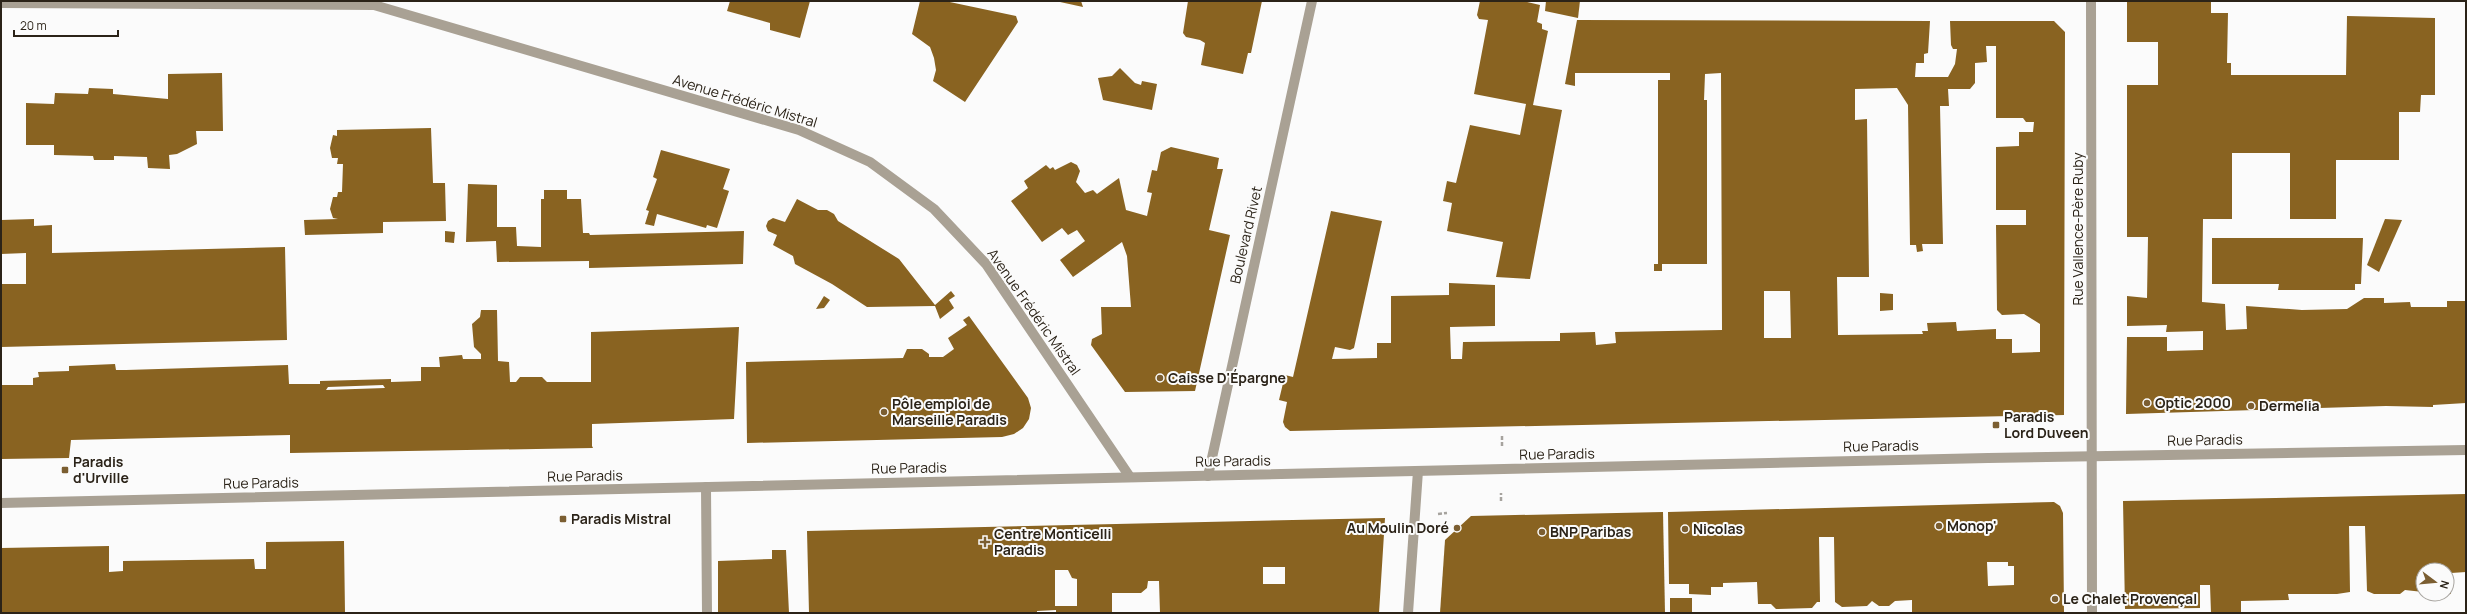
<svg xmlns="http://www.w3.org/2000/svg" width="2467" height="614" viewBox="0 0 2467 614" font-family="Manrope,sans-serif">
<rect width="100%" height="100%" fill="#fbfbfb"/>
<g fill="#896321" fill-rule="evenodd">
<path d="M730,1H810L800,38L770,30V23L727,11Z"/>
<path d="M920,1H945L1016,16L1018,22L965,102L933,81L936,70L934,58L930,47L912,34Z"/>
<path d="M1081,1L1083,7L1060,2V1Z"/>
<path d="M1188,1H1262L1251,53H1248L1243,74L1201,65L1205,43L1200,40L1186,37L1183,33Z"/>
<path d="M1480,1H1523L1540,5L1537,22L1542,24V29L1548,31L1533,105L1562,110L1530,279L1496,277L1503,242L1447,231L1452,203L1443,201L1447,181L1456,183L1470,125L1520,135L1526,104L1474,94L1488,20L1479,19L1477,15Z"/>
<path d="M1546,1H1580L1578,18L1545,11Z"/>
<path d="M2127,1H2211V13H2228L2227,63H2231V75H2346L2347,16L2435,18V95H2421L2420,112H2399V160H2336V219H2290V153H2232V219H2203L2202,302L2225,304L2226,330L2247,329L2246,306L2302,310L2347,309L2364,298H2384V303L2410,302L2411,307H2447V301H2466V403L2433,405V407L2386,406L2126,414L2127,337H2167V351L2203,350V331L2166,332L2167,325L2127,326V296L2147,298L2148,237H2127V85H2158V42H2127Z"/>
<path d="M1577,20L1930,21L1928,53L1924,54V63H1916L1915,77H1948L1955,64L1957,49H1953L1951,45L1950,21H2054L2065,32L2064,415L1290,431L1285,427L1283,422L1287,402L1279,400L1285,375L1293,377L1331,211L1382,221L1354,348L1350,350L1335,347L1332,359L1377,358V343H1391V296L1449,295V283L1495,285V326L1450,327L1451,359H1462L1463,342L1560,341V333L1595,332L1596,345L1616,343L1615,332L1722,330L1721,73L1705,74L1704,100H1707V264H1662V271H1654V264H1658V80H1670V73H1575V86L1565,84ZM1986,46H1996V118H2023L2026,122H2034L2033,132H2019V146L1996,147V210H2026V225H1996L1997,310L2002,315L2024,314L2040,324V352L2012,353V339H1996V329L1957,331L1956,322L1927,323L1928,331H1922L1923,334L1838,335L1837,277H1869L1867,119L1855,120V89L1897,88L1908,105L1910,245H1916L1917,252L1923,251L1922,244H1943L1940,106H1949L1948,89H1970L1975,83V63L1987,62ZM1764,291H1790L1791,338H1764Z"/>
<path d="M1120,68L1135,83L1141,85L1142,81L1157,84L1152,110L1103,100L1098,78L1112,76Z"/>
<path d="M222,73L223,131H196L197,144L177,154L169,155L170,169L148,168L147,157L114,156V160H94L93,156L54,155V145H26V103L54,104L55,93L88,94L89,88L113,89V94L168,99V74Z"/>
<path d="M431,128L433,183H445L446,221L383,222V233L305,235L304,220L338,219L333,218L330,209L333,197H337L338,192H342L343,164H337L338,158H332L330,148L333,135L337,136V130Z"/>
<path d="M1171,147L1219,158L1217,169H1223L1209,230L1230,235L1195,391L1125,392L1091,345L1092,339L1102,334L1101,307H1131L1127,256L1122,242L1073,277L1060,260L1085,241L1077,230L1068,235L1062,228L1042,242L1011,201L1028,188L1024,181L1046,165L1050,169L1053,167L1055,170L1071,162L1077,165L1080,171L1076,182L1085,193L1093,190L1097,194L1119,178L1126,210L1147,216L1152,193L1147,192L1152,170L1157,171L1161,152Z"/>
<path d="M661,150L730,169L723,189L729,191L717,228L707,225L706,228L657,214L654,226L645,224L649,211L646,210L657,179L653,177Z"/>
<path d="M468,184L497,185V227H516L517,246L541,247V199H544V190H567V199H581L583,233H589L590,235L744,231L743,264L589,268V261L497,262L496,241L466,242Z"/>
<path d="M797,199L818,210H827L834,214L838,221L899,259L935,305L951,291L955,296L949,300L954,308L940,319L935,306L867,307L832,284L795,264L793,256L773,245L777,235L768,231L766,226L768,221L773,218L785,222Z"/>
<path d="M34,219V226L52,225V253L285,247L287,340L1,347V284H26V253L1,254V220Z"/>
<path d="M2385,219L2402,220L2379,272L2367,265Z"/>
<path d="M445,231L455,232L454,243L445,242Z"/>
<path d="M2212,238H2363L2361,284H2355V290H2278L2279,284H2212Z"/>
<path d="M1880,293L1893,294V310L1880,311Z"/>
<path d="M824,296L830,300L824,308L816,309Z"/>
<path d="M481,310H497L498,361L509,362L510,382H516L520,377H542L547,382H591V332L739,327L734,419L592,424V446L593,448L290,453V435L71,440L69,458L1,459V385H33V378L39,377L38,372L69,371V366L115,364L116,370H126L288,365L289,384H320V381L391,379V382L421,381V367H440L439,357L462,355L463,359H481V354L474,347L472,324L480,317ZM383,385L385,388L326,390L328,387Z"/>
<path d="M969,316L1028,398L1031,408L1029,419L1023,428L1014,434L1002,437L747,443L746,362L903,358L907,349H922L929,354V357H943L954,349L948,338L967,325L963,320Z"/>
<path d="M2466,494V572L2451,573V594H2447V570H2423V592L2405,590L2400,594H2374L2367,591L2365,526H2349L2350,592L2337,594H2288L2289,600L2241,601V613H2211L2210,585H2200V608L2125,609L2123,501Z"/>
<path d="M2054,502L2060,506L2063,513L2064,613H1912V600L1895,601L1889,606H1879L1872,601L1867,606L1842,607L1835,602L1834,537H1819L1820,602H1817L1812,608L1776,609L1771,604H1758L1757,582L1723,583V587H1711V595L1689,594V584H1669L1668,512ZM1987,562H2008V566H2014V585L1988,586Z"/>
<path d="M1663,512L1665,613H1440L1445,540L1471,516Z"/>
<path d="M1385,518L1379,613H1160L1159,581H1148L1147,588L1141,593H1112V613H1056V610L1037,611V613H809L807,531ZM1263,567H1285V584H1263ZM1055,570H1068L1072,578L1077,579V606H1055Z"/>
<path d="M344,541L345,613H1V548L109,546V572L123,571V561L254,559L255,569H266V542Z"/>
<path d="M772,550H786L789,613H718V561L772,559Z"/>
<rect x="1670" y="598" width="22" height="15"/>
</g>
<g fill="none" stroke-linecap="round" stroke-linejoin="round">
<g stroke="#a6a39e" stroke-width="2.5" stroke-dasharray="4 2" stroke-linecap="butt">
<path d="M1502,446V434"/>
<path d="M1501,501V493"/>
<path d="M1438,514L1447,513"/>
</g>
<g stroke="#a9a194" stroke-width="10">
<path d="M2091,1L2092,613"/>
<path d="M1,3L374,5L799,130L870,162L934,209L986,264L1130,477"/>
<path d="M1208,476L1312,1"/>
<path d="M706,487L707,613"/>
</g>
<g stroke="#a9a194" stroke-width="10">
<path d="M1,503L1988,458L2466,450"/>
<path d="M1408,613L1418,471"/>
</g>
</g>
<g fill="#7b5e31" stroke="#fbfbfb" stroke-width="1.5">
<circle cx="1160" cy="378" r="4"/>
<circle cx="2147" cy="403" r="4"/>
<circle cx="2251" cy="406" r="4"/>
<circle cx="884" cy="412" r="4"/>
<rect x="1992" y="421" width="8" height="8" rx="2"/>
<rect x="61" y="466" width="8" height="8" rx="2"/>
<rect x="559" y="515" width="8" height="8" rx="2"/>
<circle cx="1939" cy="526" r="4"/>
<circle cx="1457" cy="528" r="4"/>
<circle cx="1685" cy="529" r="4"/>
<circle cx="1542" cy="532" r="4"/>
<path d="M983 536h4v4h4v4h-4v4h-4v-4h-4v-4h4z"/>
<circle cx="2055" cy="599" r="4"/>
</g>
<g text-anchor="middle" stroke-width="4" stroke-linejoin="round" paint-order="stroke">
<g font-size="14" fill="#2b2318" stroke="#fbfbfb">
<text transform="translate(745 101) rotate(17)" y="5">Avenue Frédéric Mistral</text>
<text transform="translate(2078 229) rotate(-90)" y="5">Rue Vallence-Père Ruby</text>
<text transform="translate(1246 235) rotate(-77)" y="5">Boulevard Rivet</text>
<text transform="translate(1034 312) rotate(55)" y="5">Avenue Frédéric Mistral</text>
<text transform="translate(2205 440) rotate(-1)" y="5">Rue Paradis</text>
<text transform="translate(1881 446) rotate(-1)" y="5">Rue Paradis</text>
<text transform="translate(1557 454) rotate(-1)" y="5">Rue Paradis</text>
<text transform="translate(1233 461) rotate(-1)" y="5">Rue Paradis</text>
<text transform="translate(909 468) rotate(-1)" y="5">Rue Paradis</text>
<text transform="translate(585 476) rotate(-1)" y="5">Rue Paradis</text>
<text transform="translate(261 483) rotate(-1)" y="5">Rue Paradis</text>
</g>
<g font-size="14" font-weight="bold" fill="#2b2318" stroke="#fbfbfb" text-anchor="start">
<text x="1168" y="383">Caisse D'Épargne</text>
<text x="2155" y="408">Optic 2000</text>
<text x="892" y="409">Pôle emploi de<tspan x="892" dy="16">Marseille Paradis</tspan></text>
<text x="2259" y="411">Dermelia</text>
<text x="2004" y="422">Paradis<tspan x="2004" dy="16">Lord Duveen</tspan></text>
<text x="73" y="467">Paradis<tspan x="73" dy="16">d'Urville</tspan></text>
<text x="571" y="524">Paradis Mistral</text>
<text x="1947" y="531">Monop'</text>
<text x="1449" y="533" text-anchor="end">Au Moulin Doré</text>
<text x="1693" y="534">Nicolas</text>
<text x="1550" y="537">BNP Paribas</text>
<text x="994" y="539">Centre Monticelli<tspan x="994" dy="16">Paradis</tspan></text>
<text x="2063" y="604">Le Chalet Provençal</text>
</g>
</g>
<rect width="2467" height="614" fill="none" stroke="#2b2318" stroke-width="4"/>
<g transform="translate(2435 582) rotate(106)"><circle r="19" fill="#fbfbfb" stroke="#a8a5a0"/>
<path d="M0-3L7 15L0 10L-7 15Z" fill="#7b5e31"/>
<text y="-6" font-size="11" font-weight="bold" text-anchor="middle" fill="#2b2318">N</text>
</g>
<path d="M14 30v6h104v-6" fill="none" stroke="#2b2318" stroke-width="2"/>
<text x="20" y="30" font-size="12" fill="#2b2318" stroke="#fbfbfb" stroke-width="3" paint-order="stroke">20 m</text>
</svg>
